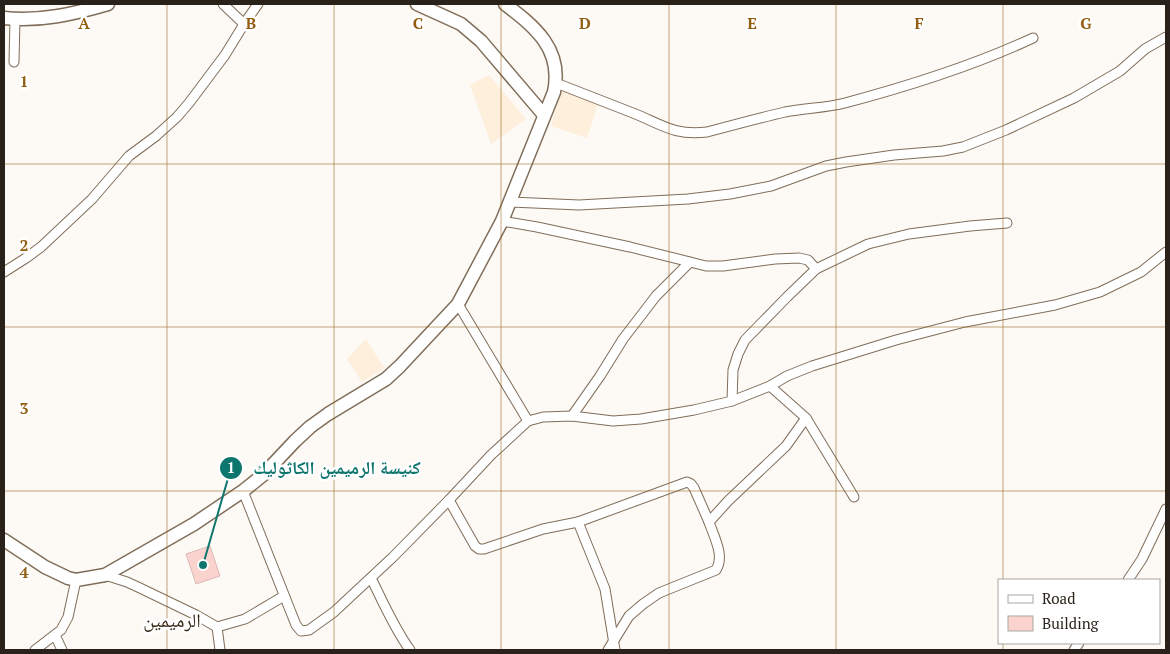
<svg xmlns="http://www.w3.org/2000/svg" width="1170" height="654" viewBox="0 0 1170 654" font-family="'PT Serif','Noto Naskh Arabic',serif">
<rect width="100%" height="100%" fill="#fdf9f5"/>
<g fill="#feefdd">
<path d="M489,75L526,119L491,144L470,85Z"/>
<path d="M562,87L599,101L587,138L551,126Z"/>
<path d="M366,339L384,368L362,382L347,359Z"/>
</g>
<path fill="#fad3ce" stroke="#dabab6" d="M210,546L220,576L196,584L186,554Z"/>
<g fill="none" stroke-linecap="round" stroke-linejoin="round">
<g stroke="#806e5a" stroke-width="11">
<g id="street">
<path d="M223,4L244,24"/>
<path d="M14,62L15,19"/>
<path d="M556,83C581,93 607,103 633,113C661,124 674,136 707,132C733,125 759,118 785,112C805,108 826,108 845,103C909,86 973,66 1033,38"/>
<path d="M511,202L579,205L688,199L730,194L771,186L826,166L846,162L894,155L943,151L963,147L1006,130L1074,98L1120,71L1145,49L1166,37"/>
<path d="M502,221L537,227L630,247L690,262L656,296L623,339L600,376L572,416"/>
<path d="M690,262L706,266H723L775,259L799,258L808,260L816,269L787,297L745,340L738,354L733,370L732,401"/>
<path d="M816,269L868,244L909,234L970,226L1007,223"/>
<path d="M4,272L26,258L41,247L92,199L129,156L156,136L177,117L189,103L225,55L244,24L258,4"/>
<path d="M458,304L528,421"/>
<path d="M806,418L854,497"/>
<path d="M243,491L296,625L301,631L309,630L334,612L393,557L449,500L491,455L528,421L543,417L572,416L613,421L641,419L694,410L732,401L770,386L787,376L812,366L896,340L965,322L1055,305L1100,292L1141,272L1166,252"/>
<path d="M449,500L475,546L479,549H484L543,529L578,522L605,589L615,650"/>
<path d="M578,522L687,482L691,484L694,488L709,522"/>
<path d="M105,575L127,582L140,588L196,615L217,627L245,619L284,596"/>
<path d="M371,578C383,602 394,628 410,650"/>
<path d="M1128,580L1142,559L1166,509"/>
<path d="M217,627L220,650"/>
<path d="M55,635L62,650"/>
<path d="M35,650L61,630L68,617L76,580"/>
<path d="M608,650L629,616L643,604L659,593L716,570C725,556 714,537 709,522L728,501L786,446L806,418L770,386"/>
<path d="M1074,650L1079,643"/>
</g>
</g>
<g stroke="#806e5a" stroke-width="15">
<g id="secondary">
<path d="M417,4L461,24L481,41L544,115"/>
<path d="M4,18C39,22 74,14 108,4"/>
<path d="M4,540L45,567L68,578L76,580L105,575L194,524L243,491L263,475L295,441L310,427L328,414L386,379L400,366L458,304L502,221L554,92C563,49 535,27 505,4"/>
</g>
</g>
<use href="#street" stroke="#fff" stroke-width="9"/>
<use href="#secondary" stroke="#fff" stroke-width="12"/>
</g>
<path fill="none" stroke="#935e12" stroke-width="1" stroke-opacity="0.55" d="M167,4V650M334,4V650M501,4V650M669,4V650M836,4V650M1003,4V580M4,164H1166M4,327H1166M4,491H1166M1003,643V650"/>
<g text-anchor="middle" stroke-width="5" stroke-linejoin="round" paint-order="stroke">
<g font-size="19" fill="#382917" stroke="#fff">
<text x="172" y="627">الرميمين</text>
</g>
</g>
<g font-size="16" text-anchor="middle" font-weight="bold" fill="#935e12" stroke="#fff" stroke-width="5" stroke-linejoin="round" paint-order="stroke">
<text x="84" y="29">A</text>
<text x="251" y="29">B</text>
<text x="418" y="29">C</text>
<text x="585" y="29">D</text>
<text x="752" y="29">E</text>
<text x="919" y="29">F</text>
<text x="1086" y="29">G</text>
<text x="24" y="87">1</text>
<text x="24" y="251">2</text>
<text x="24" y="414">3</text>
<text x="24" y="578">4</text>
</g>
<path fill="none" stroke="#0f766e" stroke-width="2" d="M203 565L231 468"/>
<g fill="#0f766e" stroke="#fff" stroke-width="2">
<circle cx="203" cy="565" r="5"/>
<circle cx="231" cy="468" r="12"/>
</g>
<g font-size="15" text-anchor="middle" font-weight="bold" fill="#fff">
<text x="231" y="473">1</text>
</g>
<g font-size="18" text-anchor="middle" font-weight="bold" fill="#0f766e" stroke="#fff" stroke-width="5" stroke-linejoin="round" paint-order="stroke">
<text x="337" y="474">كنيسة الرميمين الكاثوليك</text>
</g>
<rect width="1170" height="654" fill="none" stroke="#29221a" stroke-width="10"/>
<rect x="998" y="579" width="162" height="65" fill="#ffffff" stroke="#a9a7a3"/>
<rect x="1008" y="595" width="25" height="8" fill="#ffffff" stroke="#a9a7a3"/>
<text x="1042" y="604" font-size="15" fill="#29221a">Road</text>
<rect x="1008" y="616" width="25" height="15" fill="#fad3ce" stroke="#a9a7a3"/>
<text x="1042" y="629" font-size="15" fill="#29221a">Building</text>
</svg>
